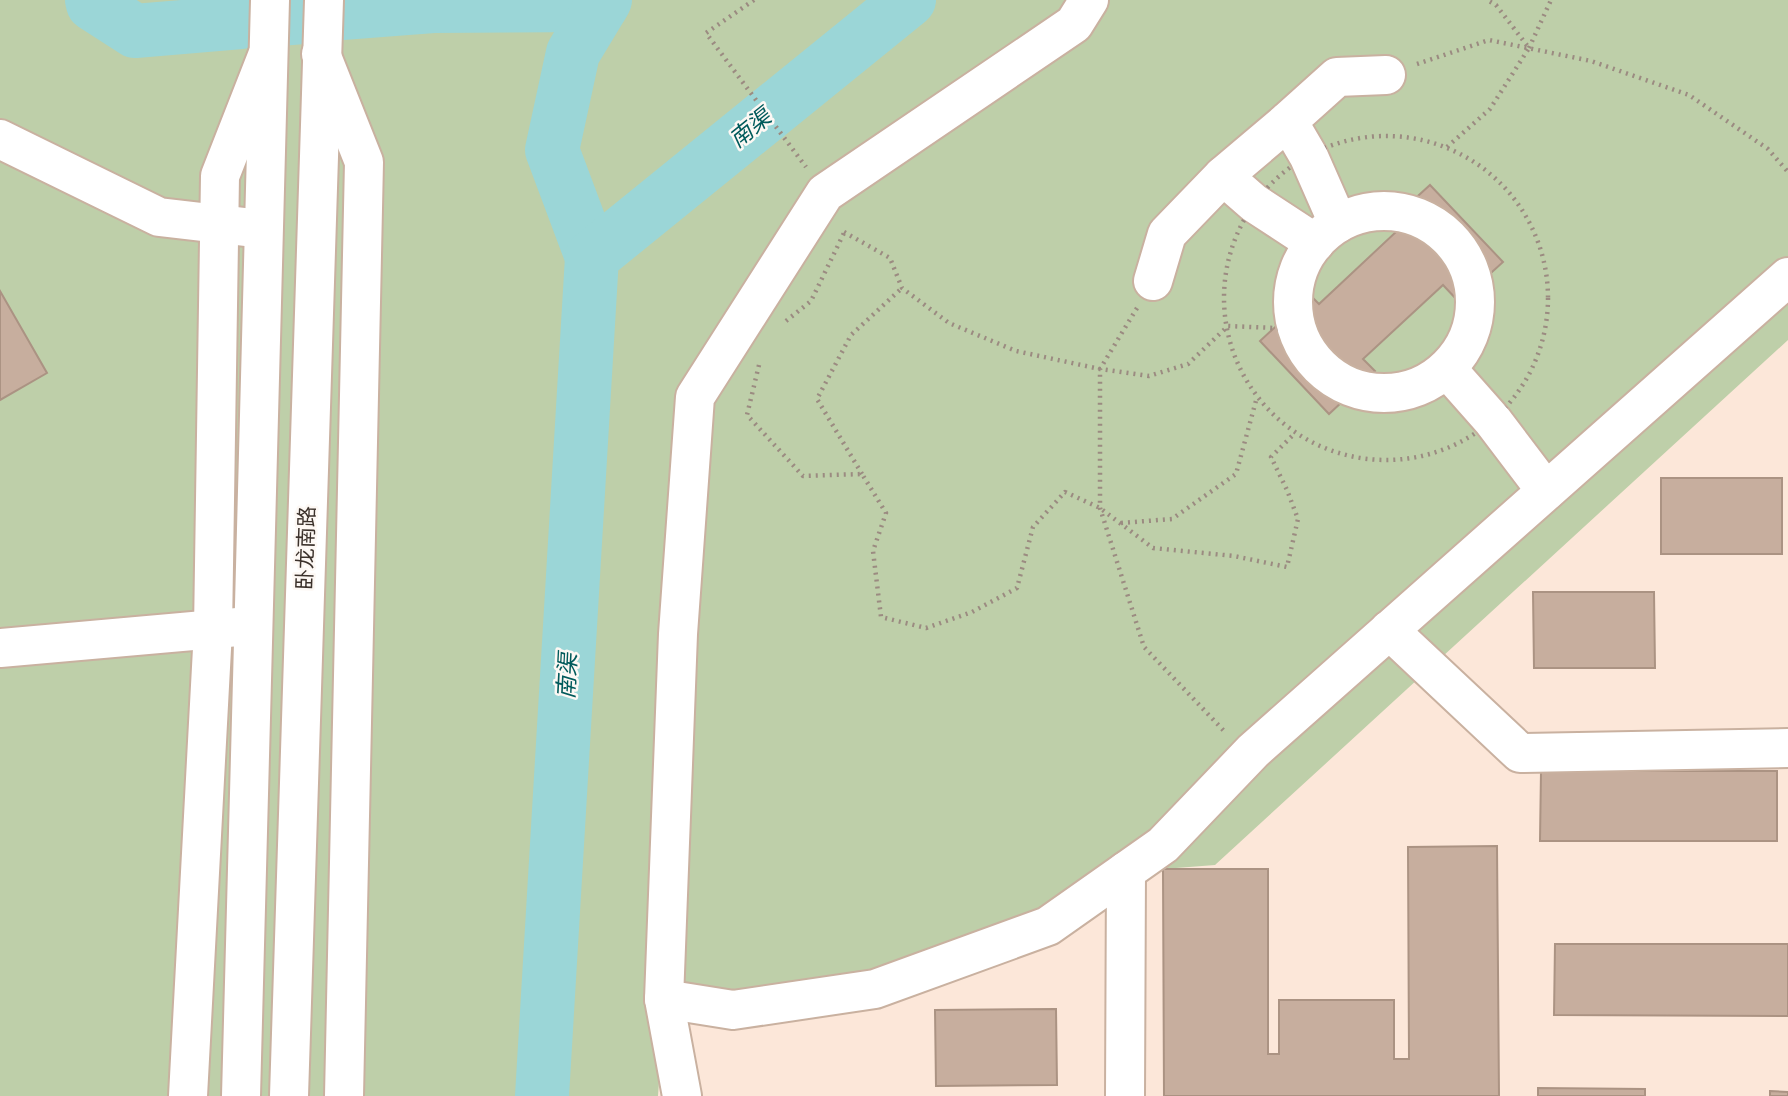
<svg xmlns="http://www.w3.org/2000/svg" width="1788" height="1096" viewBox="0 0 1788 1096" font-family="'Playfair Display','Noto Sans SC',serif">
<rect width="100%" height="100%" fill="#fce7d9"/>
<path fill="#becfa9" d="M0,0H1788V340L1215,865L1163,869L1048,926L875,989L665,999L658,1096H0Z"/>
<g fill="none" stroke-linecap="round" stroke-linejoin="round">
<g stroke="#9bd6d7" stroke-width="54">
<path d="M92,0L93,4L135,31L241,22"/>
<path d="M342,13L433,6L602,5"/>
<path d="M279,19L303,17"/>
<path d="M592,257L552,150L573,53L605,0"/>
<path d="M542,1096L592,257L909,0"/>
</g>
</g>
<g fill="#c7ae9e" stroke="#ab9383" stroke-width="2">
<path d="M1430,185L1503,262L1459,302L1443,285L1363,359L1375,371L1329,414L1260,341L1310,295L1319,304L1397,231L1386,225Z"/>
<path d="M0,291L47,373L0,400Z"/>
<rect x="1661" y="478" width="121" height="76"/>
<path d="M1533,592H1654L1655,668H1534Z"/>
<path d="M1541,771H1777V841H1540Z"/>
<path d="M1497,846L1499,1096H1164L1163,869H1268V1054H1279V1000H1394V1059H1409L1408,847Z"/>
<path d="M1555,944H1788V1016L1554,1015Z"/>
<path d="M1056,1009L1057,1085L936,1086L935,1010Z"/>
<path d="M1538,1088L1645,1089V1096H1538Z"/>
<path d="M1770,1091L1788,1092V1096H1770Z"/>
</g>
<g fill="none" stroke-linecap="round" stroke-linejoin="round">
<g stroke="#c9b1a0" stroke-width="42">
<g id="minor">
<path d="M321,54L364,162L344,1096"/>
<path d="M0,139L159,217L245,227"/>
<path d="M1223,176L1288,121"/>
<circle cx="1384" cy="302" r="91"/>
<path d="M1338,223L1309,157L1288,121L1337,77L1386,75"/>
<path d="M1153,281L1167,234L1223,176L1254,203L1315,243"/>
<path d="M1447,369L1493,421L1546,491"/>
<path d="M1389,630L1520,753L1788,748"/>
<path d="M0,648L238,627"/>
<path d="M664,999L733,1010L875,989L1048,926L1163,845L1253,751L1788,277"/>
<path d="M188,1096L213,630L220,176L267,56"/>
<path d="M682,1096L664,999L678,634L695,397L825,193L1074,24L1089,0"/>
<path d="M1125,1096L1126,871"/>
</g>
</g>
<g stroke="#c9b1a0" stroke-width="42">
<g id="highway">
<path d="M241,1096L270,0"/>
<path d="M289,1096L324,0"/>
</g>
</g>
<g stroke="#9b8b81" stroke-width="4.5" stroke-dasharray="2 5" stroke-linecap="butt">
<path d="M754,0L706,33L806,167"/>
<path d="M1529,48L1551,0"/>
<path d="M1417,64L1489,40L1591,61L1689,95L1768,149L1788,172"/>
<circle cx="1386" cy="298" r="162"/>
<path d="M1447,147L1490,109L1529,48L1496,5L1487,0"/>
<path d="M844,232L890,258L902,288L949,323L1016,351L1100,369L1149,376L1188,364L1228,326L1297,329"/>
<path d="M1137,308L1100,369V508L1144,647L1226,733"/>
<path d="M786,321L811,301L844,233"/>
<path d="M759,365L747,415L803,476L862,474L886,513L873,551L881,617L926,628L972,612L1017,588L1033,527L1065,492L1100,508L1153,548L1234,556L1287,567L1298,519L1287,490L1271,457L1295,433"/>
<path d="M862,474L817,399L851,335L902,288"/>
<path d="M1121,523L1172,519L1236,474L1257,397"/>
</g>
<use href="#minor" stroke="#fff" stroke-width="38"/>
<use href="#highway" stroke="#fff" stroke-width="38"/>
</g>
<g text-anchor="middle" stroke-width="5" stroke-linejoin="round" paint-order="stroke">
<g font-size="21" fill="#3c322c" stroke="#fdf8f4">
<text transform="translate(306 548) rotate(-88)" y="7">卧龙南路</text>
</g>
<g font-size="23" font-style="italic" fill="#005a5b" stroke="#fdf8f4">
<text transform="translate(750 128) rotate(-39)" y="8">南渠</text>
<text transform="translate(567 676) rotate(-87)" y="8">南渠</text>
</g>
</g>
</svg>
